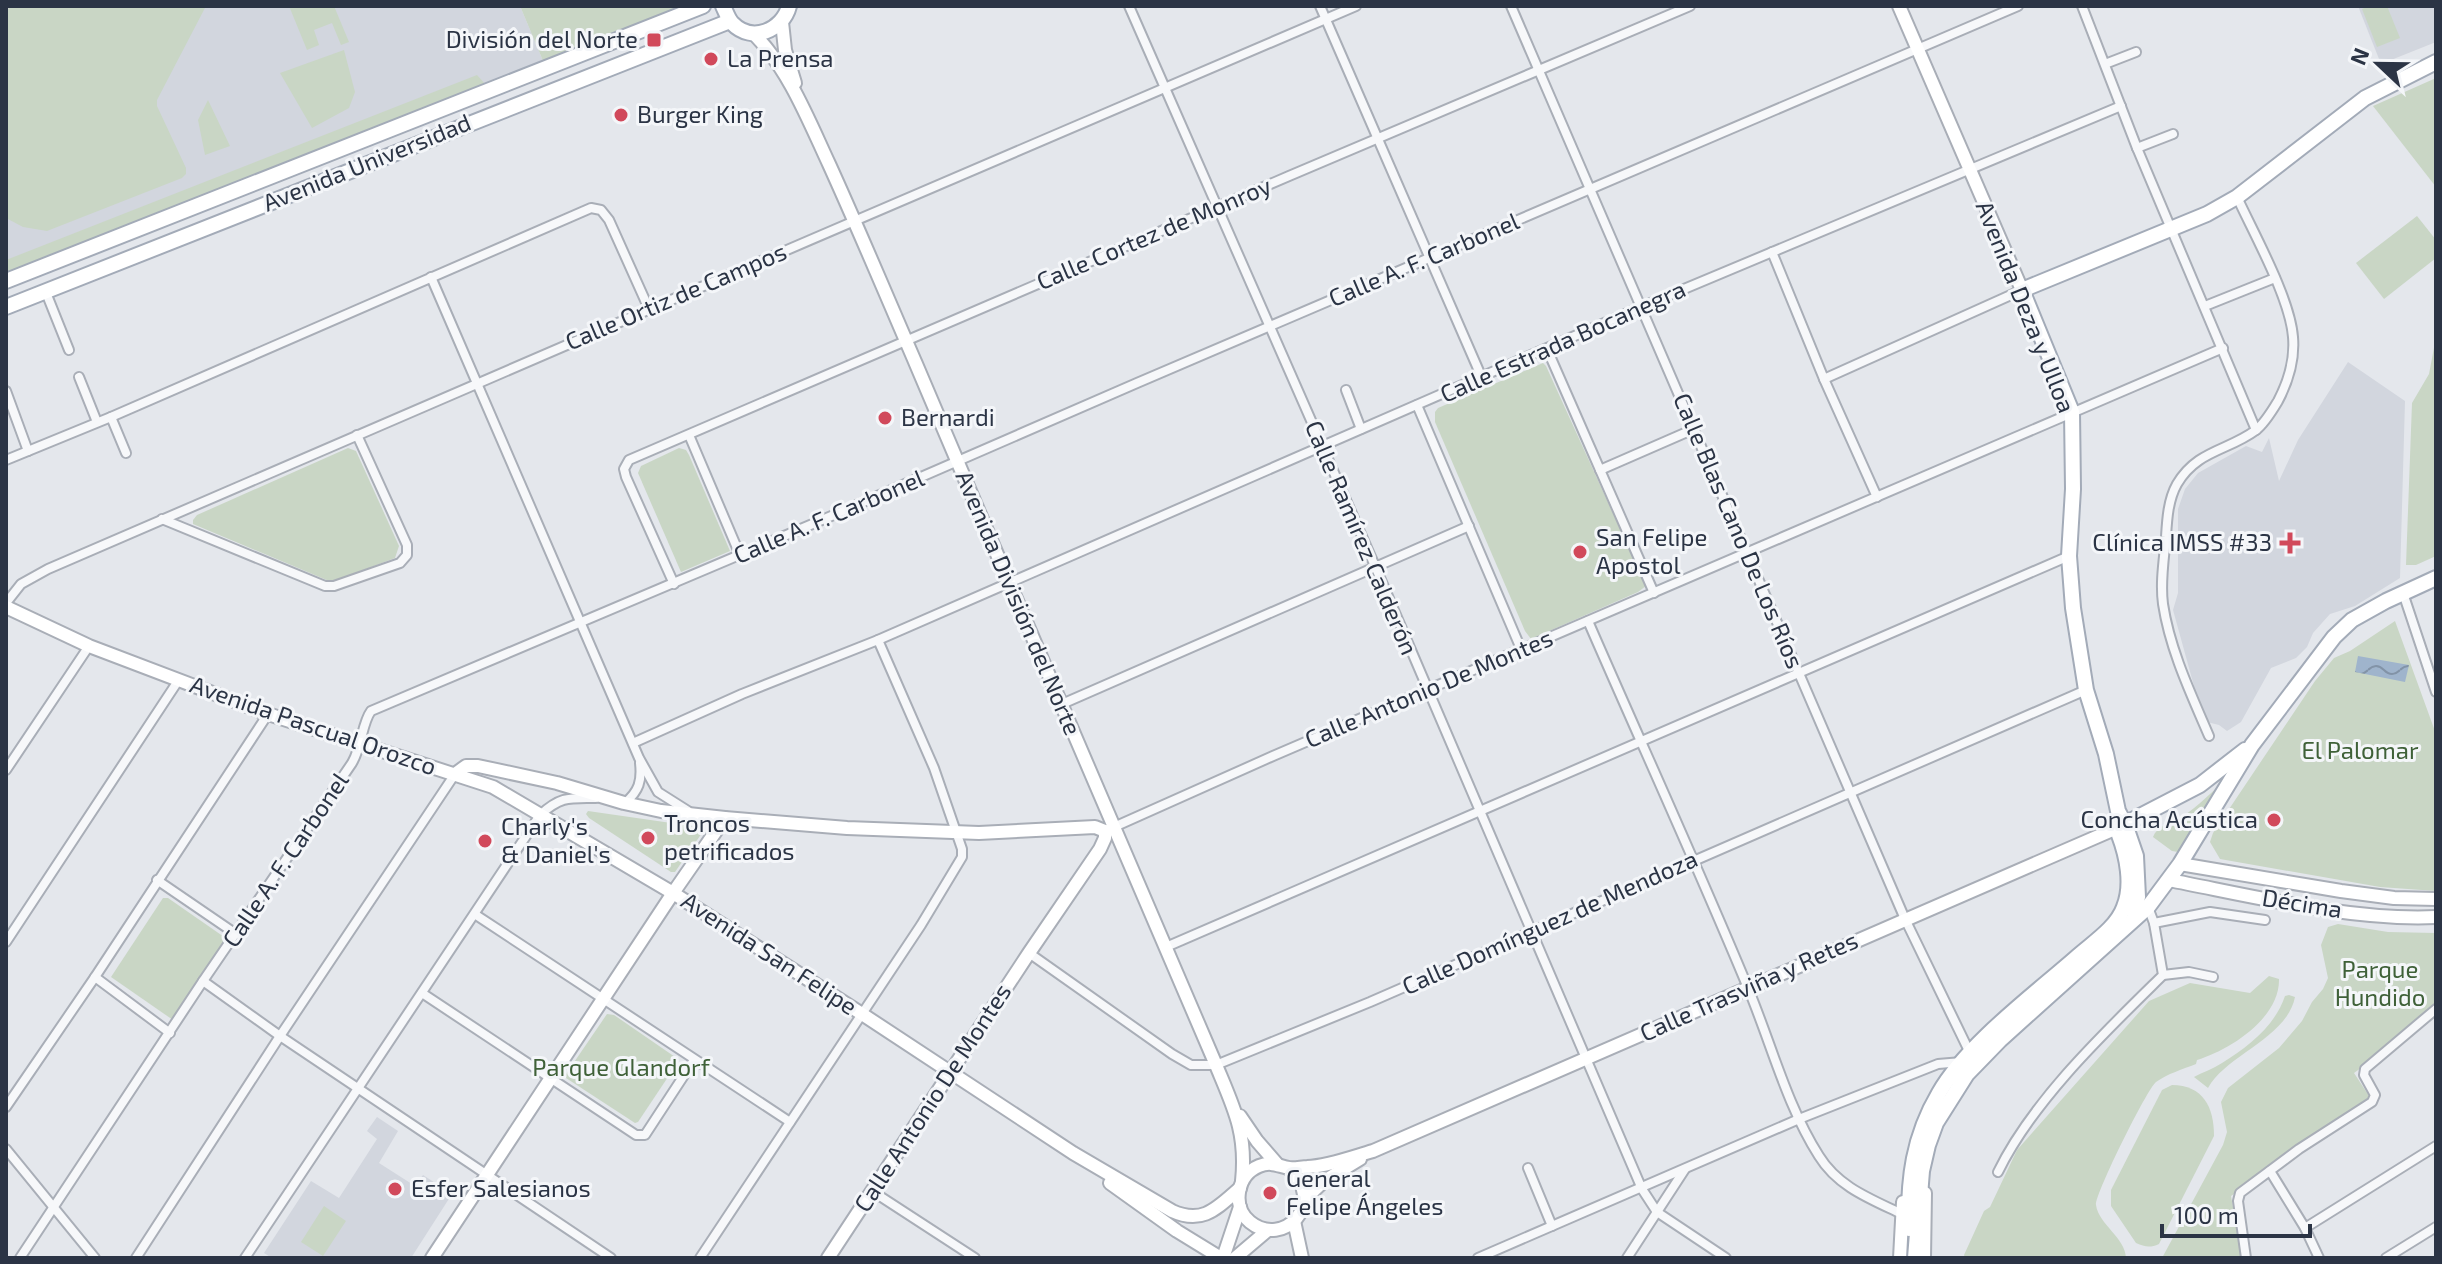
<svg xmlns="http://www.w3.org/2000/svg" width="2442" height="1264" viewBox="0 0 2442 1264" font-family="'Exo 2',sans-serif">
<defs>
<pattern id="water-waves" width="16" height="10" patternUnits="userSpaceOnUse" patternTransform="scale(2)"><rect width="16" height="10" fill="#9fb4cc"/><path d="M0 5q4-4 8 0t8 0" fill="none" stroke="#8293a7"/></pattern>
</defs>
<rect width="100%" height="100%" fill="#e4e7ec"/>
<g fill="#d2d6de">
<path d="M6,6H520L546,68L6,280Z"/>
<path d="M2358,6H2436V42L2381,64Z"/>
<path d="M2348,362L2405,401L2400,578L2355,606L2330,614L2313,633L2307,647L2296,658L2271,668L2241,722L2227,731L2219,725L2207,722L2202,715L2173,610L2178,593V509L2185,489L2198,473L2246,446L2262,452L2269,438L2279,481L2298,440Z"/>
<path d="M377,1117L398,1131L379,1163L415,1186L423,1175L452,1194L411,1258H272L264,1253L311,1181L339,1198L377,1139L367,1131Z"/>
</g>
<g fill="#c9d6c5">
<path d="M10,6H206L157,100V106L186,168V174L182,178L47,231L23,227L6,218V13Z"/>
<path d="M289,6H334L349,42L341,45L332,23L314,30L319,45L307,50Z"/>
<path d="M520,6H703L546,68Z"/>
<path d="M2369,6H2387L2400,38L2377,47L2362,9Z"/>
<path d="M344,50L355,92L349,108L312,128L280,73Z"/>
<path d="M477,75L487,86L6,277V260Z"/>
<path d="M2436,78V187L2373,106Z"/>
<path d="M208,100L230,146L205,155L198,120Z"/>
<path d="M2417,216L2436,240V258L2384,299L2356,263Z"/>
<path d="M2436,337V556L2416,565H2406L2412,403L2429,374Z"/>
<path d="M1543,363L1546,366L1646,586L1638,592L1531,639L1525,631L1435,422V412L1438,408Z"/>
<path d="M348,448L356,451L399,546L395,558L334,581H329L193,524V520L197,515Z"/>
<path d="M679,448L686,450L689,455L730,551L681,572L638,473L641,466Z"/>
<path d="M2395,621L2436,734V891L2380,887L2220,859L2210,842L2213,833L2315,681L2334,658L2350,651Z"/>
<path d="M2219,786L2221,789L2178,852L2172,851L2153,837C2157,826 2168,825 2178,819C2193,811 2206,797 2219,786Z"/>
<path d="M588,811L699,827L704,830L675,872H671L589,818L586,814Z"/>
<path d="M163,898H168L227,939L173,1020L111,977Z"/>
<path d="M2338,924L2388,932L2436,933V1007L2391,1046L2354,1073L2371,1099L2231,1196L2242,1258H2162L2223,1145L2227,1132L2221,1102L2228,1088L2279,1048L2302,1021L2312,1002L2323,989L2328,978L2321,945L2328,927Z"/>
<path d="M2269,976L2279,979C2280,1018 2230,1050 2197,1060L2196,1064C2183,1069 2167,1074 2156,1082C2147,1089 2095,1194 2096,1205C2099,1225 2125,1237 2126,1258H1965L1964,1255L1984,1211L1990,1207L2017,1150L2149,1001L2190,983L2250,993Z"/>
<path d="M2289,995L2295,997C2287,1038 2226,1055 2208,1088L2194,1077C2203,1072 2213,1069 2222,1063C2248,1047 2275,1026 2285,996Z"/>
<path d="M607,1014L614,1015L678,1059V1062L638,1122L635,1123L566,1078V1074Z"/>
<path d="M2172,1085C2203,1085 2214,1107 2214,1136L2159,1244C2150,1248 2145,1247 2136,1243L2111,1206V1190L2162,1090Z"/>
<path d="M324,1206L346,1221L323,1256L301,1242Z"/>
</g>
<path fill="url(#water-waves)" d="M2358,656L2409,665L2405,682L2355,672Z"/>
<g fill="none" stroke-linecap="round" stroke-linejoin="round">
<g stroke="#a9aeb7" stroke-width="12">
<g id="street">
<path d="M1129,6L1375,566L1642,1189L1657,1212L1726,1258"/>
<path d="M1320,6L1482,378"/>
<path d="M1511,6L1905,919L1970,1053"/>
<path d="M2082,6L2137,148L2256,430"/>
<path d="M2105,64L2136,52"/>
<path d="M2137,148L2173,134"/>
<path d="M1772,252L1824,379L1877,497"/>
<path d="M431,277L639,758L658,792L688,811"/>
<path d="M45,290L69,350"/>
<path d="M2205,306L2275,278"/>
<path d="M1547,349L1654,593"/>
<path d="M79,377L97,422"/>
<path d="M1824,379L2022,290"/>
<path d="M1346,390L1361,429"/>
<path d="M6,391L28,451"/>
<path d="M1417,405L1521,649"/>
<path d="M111,417L126,453"/>
<path d="M689,435L740,555"/>
<path d="M6,460L111,417L591,208L601,210L609,220L649,309"/>
<path d="M1600,470L1694,429"/>
<path d="M162,519L325,586H334L400,563L407,555V545L357,435"/>
<path d="M674,584L626,477L624,469L629,460L1289,176L1690,6"/>
<path d="M2403,593L2436,692"/>
<path d="M6,603L21,584L48,569C483,378 920,194 1356,6"/>
<path d="M1588,621C1641,743 1697,865 1748,988C1771,1043 1787,1106 1819,1156C1838,1187 1871,1199 1902,1214"/>
<path d="M1062,704L1469,526"/>
<path d="M2209,736C2191,694 2170,650 2163,604C2160,582 2164,559 2166,537C2167,520 2168,500 2177,484C2197,450 2228,451 2256,430C2265,423 2272,411 2278,401C2288,382 2295,360 2293,337C2290,298 2254,234 2237,197"/>
<path d="M633,743L742,694L878,640L1641,307L2121,106"/>
<path d="M6,770L89,646"/>
<path d="M625,803C639,791 642,781 640,763"/>
<path d="M1114,827L1273,756L2223,348"/>
<path d="M157,880L236,934"/>
<path d="M476,915L790,1122"/>
<path d="M2154,923L2210,912L2265,920"/>
<path d="M6,942L178,681"/>
<path d="M1166,947L2069,556"/>
<path d="M1029,953L1172,1054L1191,1065H1216L1370,1002L2086,690"/>
<path d="M2163,975L2189,972L2213,977"/>
<path d="M95,977L170,1033"/>
<path d="M203,981L280,1036L611,1258"/>
<path d="M422,993L636,1135H645L694,1060"/>
<path d="M6,1107L95,977L268,714"/>
<path d="M6,1149L95,1258"/>
<path d="M1528,1168L1552,1226"/>
<path d="M2270,1171L2305,1228L2319,1258"/>
<path d="M1998,1172C2033,1100 2106,1031 2163,975L2154,923L2148,907"/>
<path d="M872,1191L975,1258"/>
<path d="M2305,1228L2436,1146"/>
<path d="M20,1258L203,981L352,763C362,746 362,723 371,711L829,517L1137,383L2018,6"/>
<path d="M136,1258L280,1036L455,774"/>
<path d="M245,1258L540,815C561,796 569,798 596,798"/>
<path d="M700,1258L921,925L962,857V849L934,768L878,640"/>
<path d="M1478,1258L1799,1119L1938,1064L1962,1062"/>
<path d="M1627,1258L1685,1169"/>
<path d="M2246,1258L2238,1201L2240,1193L2299,1149L2372,1102L2375,1095L2364,1075L2365,1069L2436,1009"/>
<path d="M2386,1258L2436,1227"/>
</g>
</g>
<g stroke="#a9aeb7" stroke-width="16">
<g id="secondary">
<path d="M1899,6L2022,290"/>
<path d="M782,22L785,50L795,83"/>
<path d="M754,34C789,70 808,119 829,164C859,230 887,297 916,364C1015,598 1116,831 1216,1065C1234,1108 1247,1133 1242,1181"/>
<path d="M6,607L89,646L268,714L493,787L673,893L862,1014L1073,1153L1172,1211C1203,1225 1217,1208 1240,1188"/>
<path d="M455,774L466,766H478L557,783L624,803L661,811L725,818L847,828L979,833L1095,827L1105,831"/>
<path d="M2180,864L2341,891L2394,898L2436,899"/>
<path d="M2169,880C2252,896 2352,921 2436,917"/>
<path d="M1240,1116L1257,1141L1277,1164"/>
<path d="M1288,1168C1329,1202 1283,1249 1250,1222C1231,1206 1237,1175 1259,1166C1271,1161 1278,1166 1289,1168C1294,1169 1302,1167 1307,1167C1329,1166 1352,1157 1373,1151L2117,828"/>
<path d="M1110,1183L1177,1231L1221,1258"/>
<path d="M1305,1199L1324,1181L1360,1159"/>
<path d="M1294,1221L1302,1258"/>
<path d="M432,1258L673,893L725,818"/>
<path d="M828,1258L1029,953L1100,849L1105,838V831"/>
<path d="M1223,1258L1240,1207"/>
<path d="M1235,1258L1268,1230"/>
<path d="M1900,1258L1903,1202"/>
<path d="M1924,1258L1925,1193"/>
</g>
</g>
<g stroke="#a3abb8" stroke-width="18">
<g id="primary">
<path d="M723,6C726,12 728,19 732,23C752,44 783,30 789,6"/>
<path d="M6,281L703,6"/>
<path d="M6,307L730,21"/>
<path d="M2117,828L2200,785L2245,750"/>
<path d="M2134,917L2138,897L2136,856L2125,824L2118,811L2106,754L2086,690L2073,608L2069,556L2073,489L2072,412L2022,290L2207,214L2237,197L2365,98L2436,62"/>
<path d="M1909,1229C1908,1179 1913,1137 1939,1093C1967,1044 2035,994 2078,956C2094,942 2117,927 2124,907C2133,885 2127,856 2119,835"/>
<path d="M1915,1258L1922,1171L1928,1145L1936,1123L1967,1074L2000,1040L2148,907L2180,864L2252,745L2334,637L2352,620L2386,601L2436,578"/>
</g>
</g>
<use href="#street" stroke="#f7f8fa" stroke-width="8"/>
<use href="#secondary" stroke="#fff" stroke-width="12"/>
<use href="#primary" stroke="#fff" stroke-width="14"/>
</g>
<g fill="#d1495b" stroke="#f4f6f9" stroke-width="3">
<rect x="646" y="32" width="16" height="16" rx="4"/>
<circle cx="711" cy="59" r="8"/>
<circle cx="621" cy="115" r="8"/>
<circle cx="885" cy="418" r="8"/>
<path d="M2286 531h8v8h8v8h-8v8h-8v-8h-8v-8h8z"/>
<circle cx="1580" cy="552" r="8"/>
<circle cx="2274" cy="820" r="8"/>
<circle cx="648" cy="838" r="8"/>
<circle cx="485" cy="841" r="8"/>
<circle cx="395" cy="1189" r="8"/>
<circle cx="1270" cy="1193" r="8"/>
</g>
<g text-anchor="middle" stroke-width="6" stroke-linejoin="round" paint-order="stroke">
<g font-size="24" fill="#2b3445" stroke="#f4f6f9" text-anchor="start">
<text x="638" y="48" text-anchor="end">División del Norte</text>
<text x="727" y="67">La Prensa</text>
<text x="637" y="123">Burger King</text>
<text x="901" y="426">Bernardi</text>
<text x="1596" y="546">San Felipe<tspan x="1596" dy="28">Apostol</tspan></text>
<text x="2272" y="551" text-anchor="end">Clínica IMSS #33</text>
<text x="2258" y="828" text-anchor="end">Concha Acústica</text>
<text x="664" y="832">Troncos<tspan x="664" dy="28">petrificados</tspan></text>
<text x="501" y="835">Charly's<tspan x="501" dy="28">&amp; Daniel's</tspan></text>
<text x="1286" y="1187">General<tspan x="1286" dy="28">Felipe Ángeles</tspan></text>
<text x="411" y="1197">Esfer Salesianos</text>
</g>
<g font-size="24" fill="#2b3445" stroke="#f4f6f9">
<text transform="translate(367 163) rotate(-22)" y="8">Avenida Universidad</text>
<text transform="translate(1154 234) rotate(-23)" y="8">Calle Cortez de Monroy</text>
<text transform="translate(1424 260) rotate(-23)" y="8">Calle A. F. Carbonel</text>
<text transform="translate(676 297) rotate(-23)" y="8">Calle Ortiz de Campos</text>
<text transform="translate(2025 307) rotate(68)" y="8">Avenida Deza y Ulloa</text>
<text transform="translate(1563 342) rotate(-24)" y="8">Calle Estrada Bocanegra</text>
<text transform="translate(829 517) rotate(-23)" y="8">Calle A. F. Carbonel</text>
<text transform="translate(1738 531) rotate(67)" y="8">Calle Blas Cano De Los Ríos</text>
<text transform="translate(1361 538) rotate(67)" y="8">Calle Ramírez Calderón</text>
<text transform="translate(1018 603) rotate(67)" y="8">Avenida División del Norte</text>
<text transform="translate(1429 689) rotate(-23)" y="8">Calle Antonio De Montes</text>
<text transform="translate(313 726) rotate(19)" y="8">Avenida Pascual Orozco</text>
<text transform="translate(286 860) rotate(-56)" y="8">Calle A. F. Carbonel</text>
<text transform="translate(2302 904) rotate(9)" y="8">Décima</text>
<text transform="translate(1550 923) rotate(-24)" y="8">Calle Domínguez de Mendoza</text>
<text transform="translate(769 954) rotate(33)" y="8">Avenida San Felipe</text>
<text transform="translate(1749 987) rotate(-24)" y="8">Calle Trasviña y Retes</text>
<text transform="translate(933 1098) rotate(-57)" y="8">Calle Antonio De Montes</text>
</g>
<g font-size="24" fill="#3f6138" stroke="#f4f6f9">
<text x="2360" y="759">El Palomar</text>
<text x="2380" y="978">Parque<tspan x="2380" dy="28">Hundido</tspan></text>
<text x="621" y="1076">Parque Glandorf</text>
</g>
</g>
<rect width="2442" height="1264" fill="none" stroke="#2b3445" stroke-width="16"/>
<g transform="translate(2378 64) rotate(292)" stroke="#f4f6f9" stroke-width="6" paint-order="stroke">
<path d="M0-6L14 30L0 20L-14 30Z" fill="#2b3445"/>
<text y="-12" font-size="22" font-weight="bold" text-anchor="middle" fill="#2b3445">N</text>
</g>
<path d="M2162 1224v12h148v-12" fill="none" stroke="#2b3445" stroke-width="4"/>
<text x="2174" y="1224" font-size="24" fill="#2b3445" stroke="#f4f6f9" stroke-width="6" paint-order="stroke">100 m</text>
</svg>
